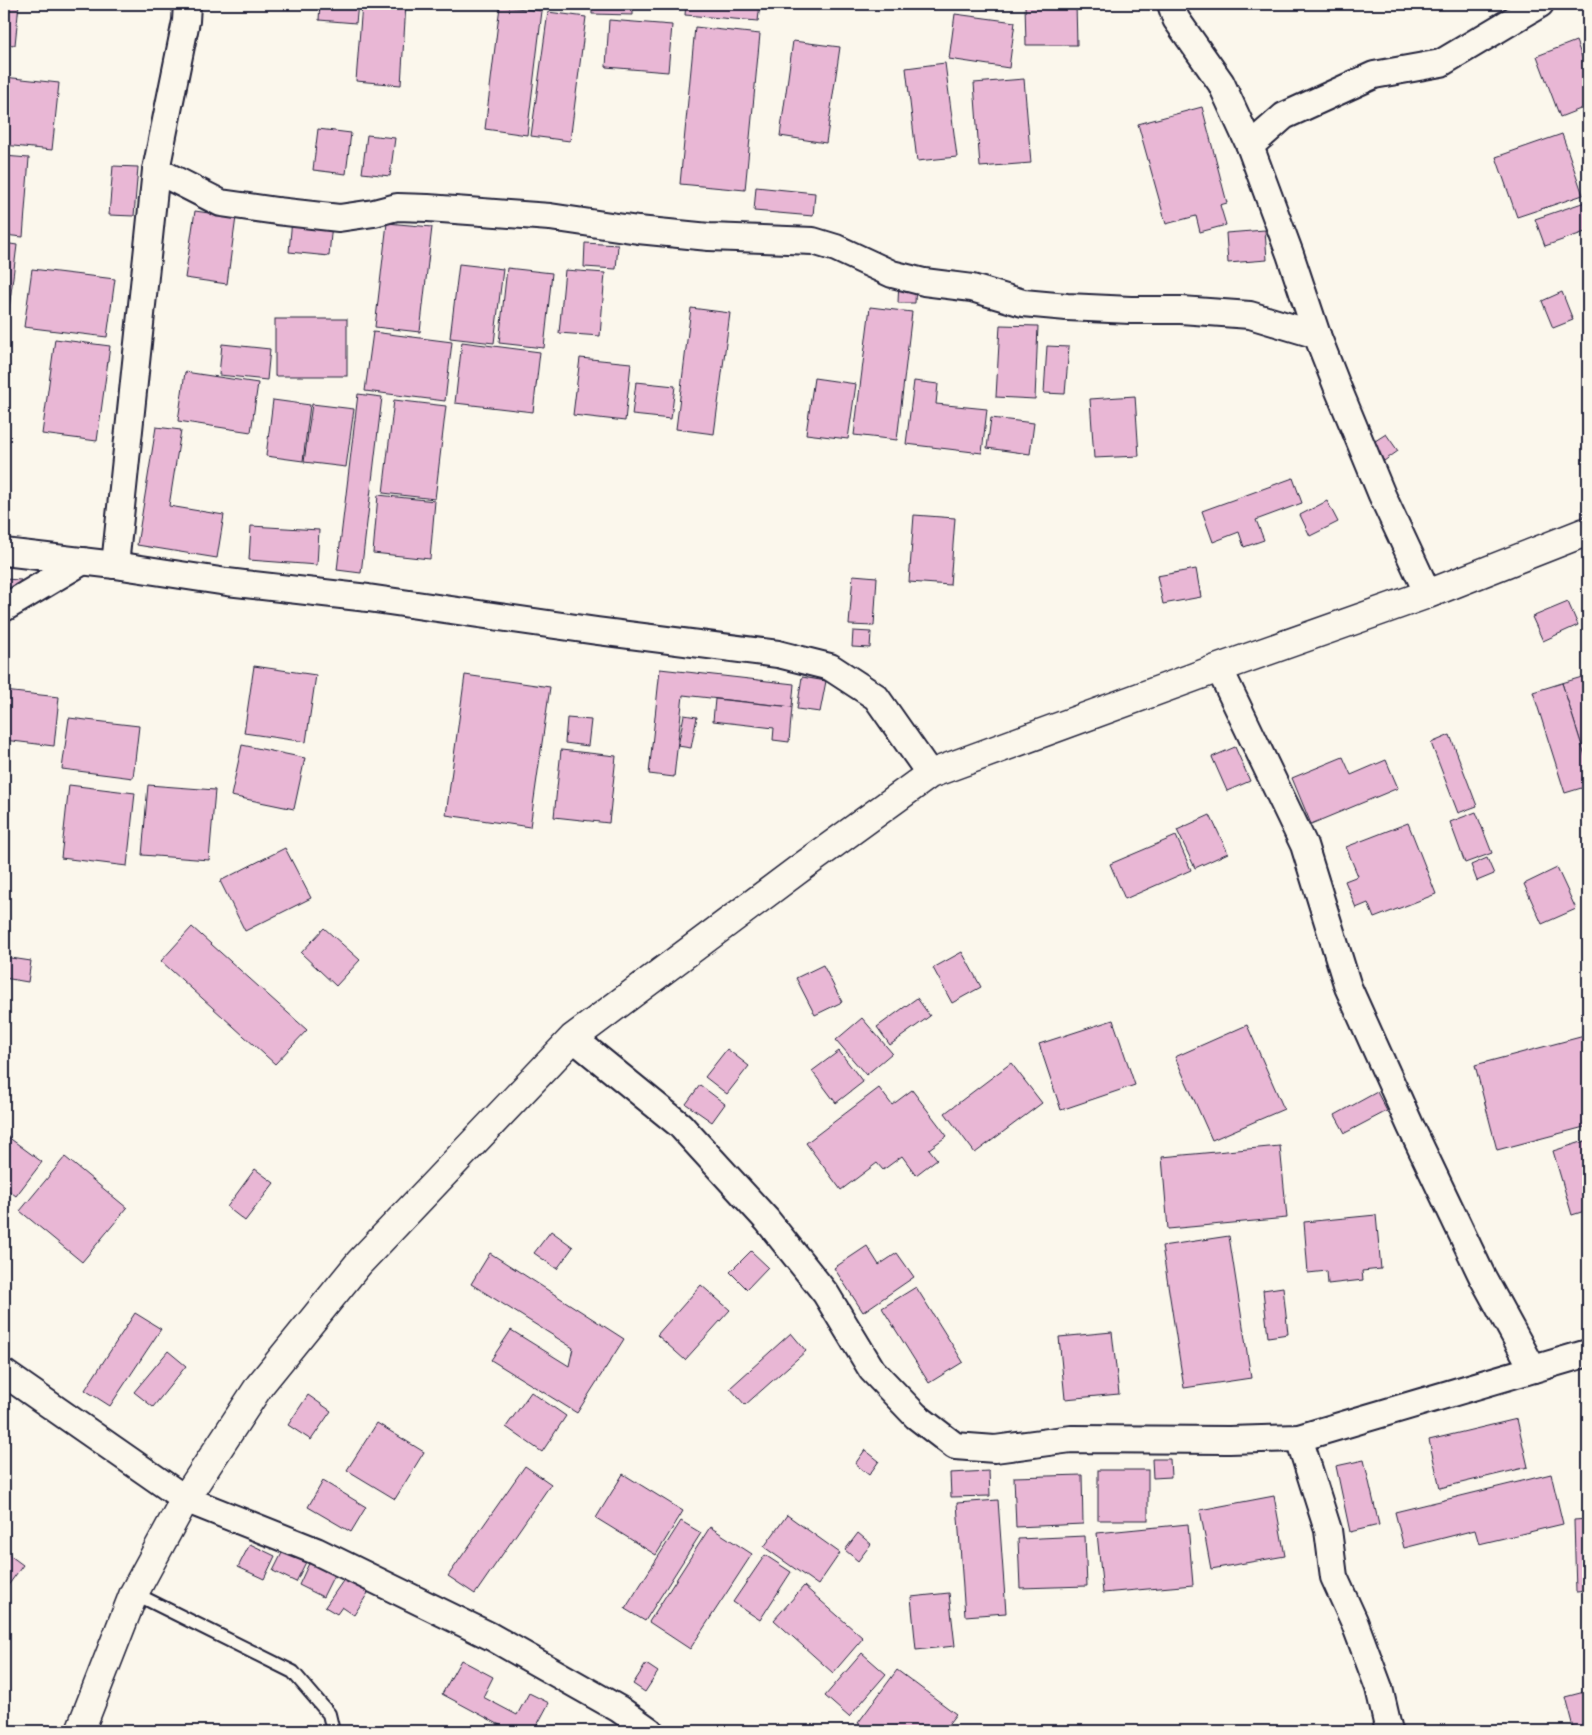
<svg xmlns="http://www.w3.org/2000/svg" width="1592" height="1735" viewBox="0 0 1592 1735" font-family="Pangolin,sans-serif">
<rect width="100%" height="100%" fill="#fbf7ec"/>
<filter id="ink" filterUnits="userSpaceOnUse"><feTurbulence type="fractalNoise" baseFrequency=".02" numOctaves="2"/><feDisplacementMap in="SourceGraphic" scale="10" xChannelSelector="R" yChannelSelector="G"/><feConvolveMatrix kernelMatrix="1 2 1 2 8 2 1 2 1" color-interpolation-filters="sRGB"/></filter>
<g filter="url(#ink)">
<g fill="#e9b7d5" stroke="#22223b">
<path d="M4,4H19L15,45L4,44Z"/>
<path d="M320,4H358L356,23L319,20Z"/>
<path d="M362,4H406L401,85L356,81Z"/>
<path d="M550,4H586V9Z"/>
<path d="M592,4H633V15L592,14Z"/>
<path d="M686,4H760L758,21L685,15Z"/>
<path d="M1025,4H1076L1077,45H1026Z"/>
<path d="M500,6L542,11L527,135L485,129Z"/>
<path d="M548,12L586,17L570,141L531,136Z"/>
<path d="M955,14L1015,22L1009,68L949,59Z"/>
<path d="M609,20L672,25L668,72L606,67Z"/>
<path d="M695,27L760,34L745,190L680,184Z"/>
<path d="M793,41L840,47L826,143L780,136Z"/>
<path d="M1576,41L1588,73V106L1560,117L1537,56Z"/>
<path d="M945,63L957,157L917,161L906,68Z"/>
<path d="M4,77L59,83L52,150L4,145Z"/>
<path d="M1024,79L1031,163L980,167L974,83Z"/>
<path d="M1202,107L1227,203L1220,205L1226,225L1200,232L1196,216L1166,224L1138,124Z"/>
<path d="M318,129L351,133L346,174L313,170Z"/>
<path d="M1562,134L1583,195L1517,217L1496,157Z"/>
<path d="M367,135L395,138L390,176L362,173Z"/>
<path d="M4,156L29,158L23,237L4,235Z"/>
<path d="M113,166L138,167L134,216L109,215Z"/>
<path d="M756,187L815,193L813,216L754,211Z"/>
<path d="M1588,201V231L1545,246L1535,219Z"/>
<path d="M195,211L236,217L227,284L185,278Z"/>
<path d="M292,219L332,223L329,256L289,252Z"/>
<path d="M387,223L432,227L420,332L375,327Z"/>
<path d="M1265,230L1267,260L1228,263L1226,233Z"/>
<path d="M4,243L17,245L8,317L4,316Z"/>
<path d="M585,243L618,245L616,269L584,267Z"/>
<path d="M459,264L503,269L494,343L450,338Z"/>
<path d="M507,268L552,273L544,348L499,343Z"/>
<path d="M32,269L115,279L107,337L24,327Z"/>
<path d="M565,270L605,273L600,336L559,333Z"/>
<path d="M899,280L916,281L915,303H898Z"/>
<path d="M1562,292L1573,320L1553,328L1542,301Z"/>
<path d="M870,307L912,312L897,440L854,435Z"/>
<path d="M691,308L730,313L714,434L676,429Z"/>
<rect x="275" y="319" width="72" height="57"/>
<path d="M1000,325L1038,326L1035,399L996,397Z"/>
<path d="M373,332L452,342L445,401L365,391Z"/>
<path d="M55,339L110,346L97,441L42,434Z"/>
<path d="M462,342L540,352L533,412L455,403Z"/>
<path d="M222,344L270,349L267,380L219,375Z"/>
<path d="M1047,346L1069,347L1065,394L1044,393Z"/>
<path d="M580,358L631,363L625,421L573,415Z"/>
<path d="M185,372L258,383L251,432L178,421Z"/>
<path d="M814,378L856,384L848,439L806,434Z"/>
<path d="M914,381L938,384L936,404L987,409L982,453L906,444Z"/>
<path d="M636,382L675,386L671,419L632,415Z"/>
<path d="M358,394L382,397L361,573L337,570Z"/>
<path d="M1135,396L1139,456L1094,458L1090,399Z"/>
<path d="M273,400L310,405L303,461L266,456Z"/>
<path d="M394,400L446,406L435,499L383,493Z"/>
<path d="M312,404L354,409L346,467L304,462Z"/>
<path d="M991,418L1034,423L1030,454L987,448Z"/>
<path d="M156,427L181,430L169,506L224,515L217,558L137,545Z"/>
<path d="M1386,434L1398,451L1384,461L1372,443Z"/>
<path d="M1293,478L1302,503L1256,520L1264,540L1244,547L1239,532L1213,542L1202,511Z"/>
<path d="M378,495L435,501L430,559L373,553Z"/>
<path d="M1327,501L1338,522L1310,536L1300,515Z"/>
<path d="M914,515L955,518L950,585L909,582Z"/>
<path d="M251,526L319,530L317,565L249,560Z"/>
<path d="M1196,569L1201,597L1163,604L1157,576Z"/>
<path d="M853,575L877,577L874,626L849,625Z"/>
<path d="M4,579L21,580L18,609L4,607Z"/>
<path d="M1568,602L1578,625L1543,641L1532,617Z"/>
<path d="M853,631L871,632L870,648L852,647Z"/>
<path d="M254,666L316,675L306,742L244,733Z"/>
<path d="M660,669L794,684L792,707L683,695L674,777L649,774Z"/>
<path d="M465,675L550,687L530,827L446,815Z"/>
<path d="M802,677L826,681L820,712L797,709Z"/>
<path d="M1582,677L1588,696V765L1562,683Z"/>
<path d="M1562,683L1588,765V786L1565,793L1533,692Z"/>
<path d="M4,691L59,697L54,746L4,740Z"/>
<path d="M715,699L792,707L789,742L773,740L774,728L713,721Z"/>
<path d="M684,715L697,717L691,748L678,746Z"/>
<path d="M69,718L139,726L133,778L62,769Z"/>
<path d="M567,718L591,720L588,746L565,743Z"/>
<path d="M1450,735L1477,806L1458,813L1431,743Z"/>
<path d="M242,745L305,758L294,809L231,796Z"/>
<path d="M1235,747L1250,781L1227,791L1212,757Z"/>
<path d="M561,750L616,756L609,823L554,817Z"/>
<path d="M1343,757L1351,775L1386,760L1398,788L1311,824L1292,778Z"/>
<path d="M69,785L135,793L127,866L61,858Z"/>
<path d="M148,785L215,790L209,860L142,855Z"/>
<path d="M1476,812L1492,853L1465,863L1450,822Z"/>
<path d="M1210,815L1228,853L1195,868L1177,830Z"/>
<path d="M1408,823L1436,894L1374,918L1368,903L1356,908L1345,881L1358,876L1346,847Z"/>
<path d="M1176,836L1191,870L1125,899L1110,864Z"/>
<path d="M285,848L311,898L245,931L220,881Z"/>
<path d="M1487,858L1494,874L1477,881L1471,865Z"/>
<path d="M1557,868L1576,909L1542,924L1524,884Z"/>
<path d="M192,927L307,1030L275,1064L161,961Z"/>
<path d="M324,928L360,960L336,986L301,953Z"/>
<path d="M962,952L981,987L952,1003L933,968Z"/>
<path d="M4,957L31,961L28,982L4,978Z"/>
<path d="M823,965L842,1002L815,1015L796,978Z"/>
<path d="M917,998L930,1016L890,1045L877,1027Z"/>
<path d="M862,1018L892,1053L866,1075L836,1040Z"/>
<path d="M1113,1020L1135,1085L1061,1110L1039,1044Z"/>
<path d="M1247,1025L1284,1109L1212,1140L1175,1057Z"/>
<path d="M1588,1035V1126L1497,1150L1475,1065Z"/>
<path d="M727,1049L749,1066L727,1094L705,1077Z"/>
<path d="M839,1051L863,1082L836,1103L812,1071Z"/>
<path d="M1011,1063L1042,1103L975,1153L945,1113Z"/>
<path d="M700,1085L725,1104L712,1122L686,1104Z"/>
<path d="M879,1088L892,1105L912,1090L947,1136L929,1149L937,1159L916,1175L902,1156L883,1170L877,1163L841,1190L806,1143Z"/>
<path d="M1377,1092L1387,1111L1345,1133L1335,1115Z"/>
<path d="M4,1134L42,1162L16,1196L4,1187Z"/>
<path d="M1588,1140V1210L1572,1215L1553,1151Z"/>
<path d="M1280,1146L1287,1218L1168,1229L1162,1157Z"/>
<path d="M65,1157L127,1208L82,1262L20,1211Z"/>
<path d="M255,1169L274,1183L245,1221L227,1207Z"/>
<path d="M1376,1215L1381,1269L1362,1271L1363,1280L1328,1284L1327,1271L1308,1273L1304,1222Z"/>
<path d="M551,1231L573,1247L557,1269L534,1253Z"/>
<path d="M1229,1236L1251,1378L1184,1388L1162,1246Z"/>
<path d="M867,1246L879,1265L897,1253L914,1277L863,1312L834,1268Z"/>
<path d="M751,1251L768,1267L747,1289L730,1272Z"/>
<path d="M490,1253L624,1339L577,1413L491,1360L511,1330L569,1366L573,1348L471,1284Z"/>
<path d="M701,1285L730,1310L685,1360L657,1335Z"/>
<path d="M916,1287L963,1362L929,1383L882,1308Z"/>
<path d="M1283,1287L1288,1334L1268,1337L1263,1290Z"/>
<path d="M135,1313L161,1329L110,1406L85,1390Z"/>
<path d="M1112,1332L1119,1394L1065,1399L1059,1337Z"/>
<path d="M791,1333L806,1351L745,1405L730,1388Z"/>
<path d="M168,1351L186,1366L153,1407L134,1392Z"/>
<path d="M531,1392L566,1416L542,1452L506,1427Z"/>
<path d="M308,1395L331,1411L311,1440L288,1425Z"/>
<path d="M1517,1419L1528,1467L1440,1488L1429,1440Z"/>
<path d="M377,1423L424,1452L395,1499L347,1470Z"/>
<path d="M865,1450L879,1461L869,1475L855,1464Z"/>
<path d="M1152,1459H1170L1171,1477L1153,1478Z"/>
<path d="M1364,1460L1379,1525L1350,1532L1336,1466Z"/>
<path d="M525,1466L551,1484L475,1594L448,1576Z"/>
<rect x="1098" y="1470" width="50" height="50"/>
<path d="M989,1471L990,1496L951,1497L950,1473Z"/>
<path d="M623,1474L683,1511L656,1555L596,1518Z"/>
<path d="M1551,1474L1563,1524L1479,1544L1475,1530L1404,1548L1395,1512Z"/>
<path d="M1082,1475L1083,1524L1016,1527L1014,1477Z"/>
<path d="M323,1481L366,1507L351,1532L308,1507Z"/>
<path d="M1274,1496L1285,1556L1211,1569L1200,1510Z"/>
<path d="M998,1500L1006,1613L965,1616L957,1503Z"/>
<path d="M787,1515L840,1553L818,1585L764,1547Z"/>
<path d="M1588,1519V1591L1576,1592L1574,1520Z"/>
<path d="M681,1521L701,1533L645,1621L625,1609Z"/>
<path d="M1188,1524L1193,1585L1103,1593L1097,1533Z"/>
<path d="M710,1527L752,1554L690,1649L649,1622Z"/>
<path d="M858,1533L871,1544L858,1561L845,1550Z"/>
<path d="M1085,1536L1087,1586L1020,1588L1018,1539Z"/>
<path d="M250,1544L275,1556L264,1579L238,1567Z"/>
<path d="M285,1547L308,1558L296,1582L273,1571Z"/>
<path d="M4,1551L23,1565L7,1587L4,1584Z"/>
<path d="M765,1555L791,1572L760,1620L733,1602Z"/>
<path d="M311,1559L336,1571L323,1597L299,1585Z"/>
<path d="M345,1578L368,1593L354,1615L342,1607L337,1614L325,1607Z"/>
<path d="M804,1586L863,1638L833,1673L774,1620Z"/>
<path d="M949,1593L955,1646L916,1650L911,1597Z"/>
<path d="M862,1653L886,1674L849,1717L825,1696Z"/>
<path d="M461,1660L493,1677L483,1697L517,1715L529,1693L549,1703L534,1731H511L442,1694Z"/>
<path d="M646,1664L658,1672L645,1692L633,1684Z"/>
<path d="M897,1670L956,1714L943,1731H870L858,1723Z"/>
<path d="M1588,1691V1731H1574L1565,1697Z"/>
</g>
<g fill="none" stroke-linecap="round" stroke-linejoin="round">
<g stroke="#22223b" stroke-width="16">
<path id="service" d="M134,1593L293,1672L329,1714L333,1731"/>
</g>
<g stroke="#22223b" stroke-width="30">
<g id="minor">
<path d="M1171,4L1176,19L1221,83L1250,146L1290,254L1317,335L1337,386L1382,495L1428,594"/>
<path d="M1250,146L1284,116L1374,75L1441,63L1540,4"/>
<path d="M156,170L221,203L277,211L339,218L374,213L397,207L428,208L550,217L638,230L709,237L813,241L836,248L892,274L924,282L972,288L1023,303L1067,307L1131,310H1181L1250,315L1317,335"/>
<path d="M4,552L115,565L227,582L368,598L597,631L778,654L830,667L876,697L930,774"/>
<path d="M115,565L156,170L186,21L187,4"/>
<path d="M4,608L83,561"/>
<path d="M1219,668L1304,845L1348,987L1411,1127L1482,1276L1533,1369"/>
<path d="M573,1038L680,1125L767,1220L826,1294L872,1370L916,1416L955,1446L995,1449L1071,1439L1229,1440L1299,1438L1588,1353"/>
<path d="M4,1373L185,1499L316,1551L490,1636L619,1709L650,1731"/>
<path d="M1299,1438L1328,1530L1334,1577L1354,1621L1379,1688L1389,1731"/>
</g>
</g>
<g stroke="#22223b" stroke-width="31">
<path id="secondary" d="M80,1731L134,1593L185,1499L260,1385L359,1263L573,1038L799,869L930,774L1219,668L1428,594L1588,531"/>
</g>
<use href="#service" stroke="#fbf7ec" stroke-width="12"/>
<use href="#minor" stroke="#fbf7ec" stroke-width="26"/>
<use href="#secondary" stroke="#fbf7ec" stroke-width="28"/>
</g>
</g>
<rect width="1592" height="1735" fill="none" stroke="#fbf7ec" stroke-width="20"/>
<rect x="10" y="10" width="1572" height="1715" fill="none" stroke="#22223b" stroke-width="2" filter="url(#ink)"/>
</svg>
